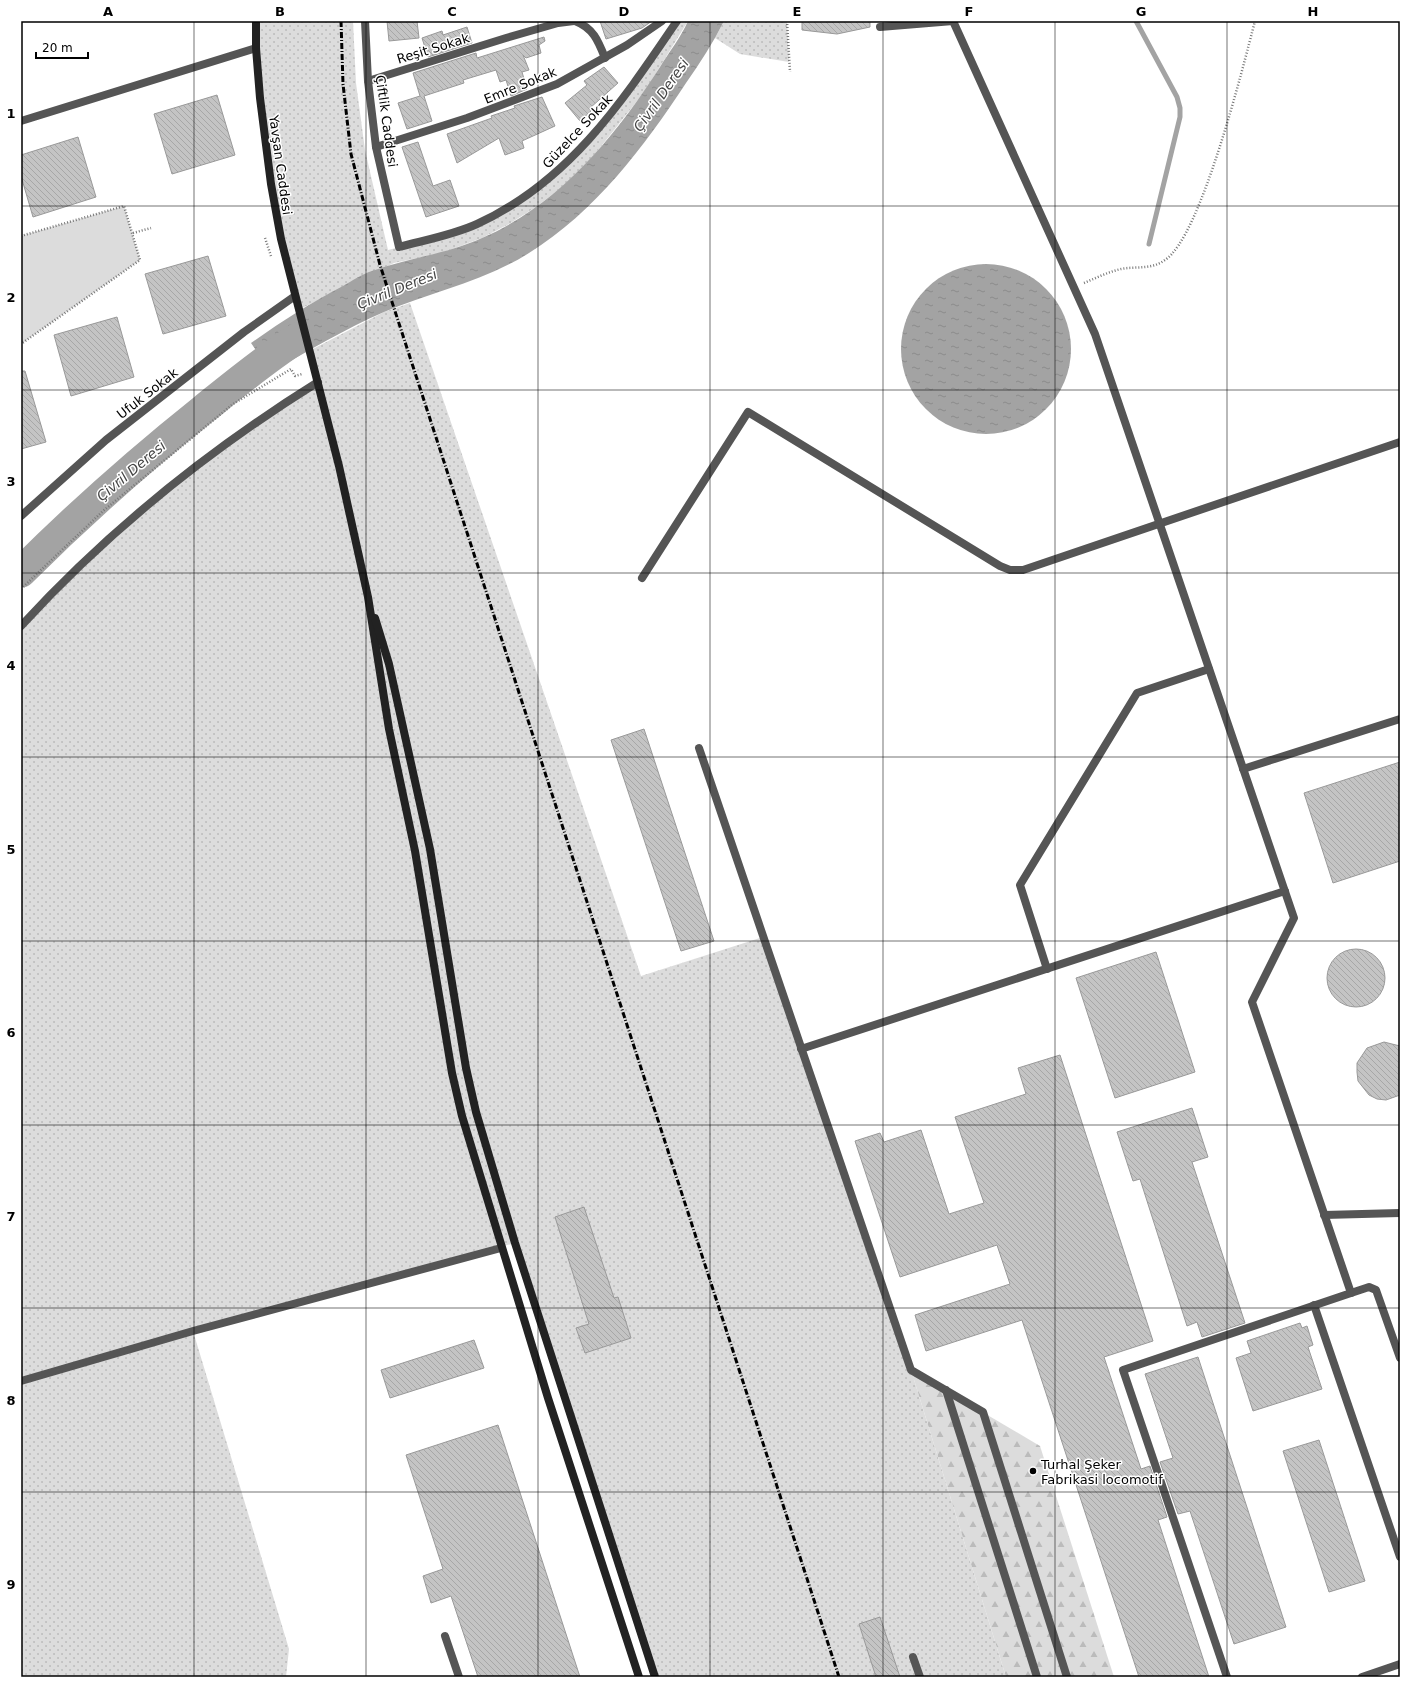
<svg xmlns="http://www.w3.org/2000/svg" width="1421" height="1698" viewBox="0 0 1421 1698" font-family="'DejaVu Sans',sans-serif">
<defs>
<pattern id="grass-dots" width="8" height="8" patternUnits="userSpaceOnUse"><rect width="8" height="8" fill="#dcdcdc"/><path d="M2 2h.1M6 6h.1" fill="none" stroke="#bbb" stroke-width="1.8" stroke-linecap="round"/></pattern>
<pattern id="forest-firs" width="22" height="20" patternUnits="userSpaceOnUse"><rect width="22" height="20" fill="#dcdcdc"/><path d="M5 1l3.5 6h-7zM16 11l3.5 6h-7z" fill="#bbb"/></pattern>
<pattern id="water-ripples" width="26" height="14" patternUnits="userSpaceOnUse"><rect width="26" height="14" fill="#a3a3a3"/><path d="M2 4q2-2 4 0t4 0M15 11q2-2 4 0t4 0" fill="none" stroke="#8b8b8b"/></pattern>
<pattern id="building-back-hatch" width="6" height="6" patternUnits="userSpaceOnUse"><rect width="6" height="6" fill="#c4c4c4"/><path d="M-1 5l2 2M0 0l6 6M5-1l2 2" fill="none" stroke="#a7a7a7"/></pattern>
</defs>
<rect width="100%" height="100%" fill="#fff"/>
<g fill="url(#grass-dots)">
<path d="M256,21H353L356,83L365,150L388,250L440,237L511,206L596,132L677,21H688L645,91L591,159L566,184L536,207L509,224L482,238L441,253L394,263L298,310L271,184Z"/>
<path d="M724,21H787L789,62L740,54L715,38Z"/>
<path d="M410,303L641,976L763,937L911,1370L1006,1677H655L515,1243L193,1331L289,1649L286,1677H21V626L156,498L318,382L309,351L384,312Z"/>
</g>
<path fill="url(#forest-firs)" d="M911,1370L1040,1446L1114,1677H1006Z"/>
<path fill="#dcdcdc" d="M124,206L140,260L21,344V236Z"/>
<g fill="url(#water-ripples)">
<path d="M688,21H724C713,43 700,63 686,83C644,147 595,212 529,253C485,281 432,292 384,312C345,329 308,351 271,372L251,343C281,322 310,303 343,286C352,281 362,274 372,271C408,258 447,254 482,238C560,204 615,137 660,67C669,52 681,37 688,21Z"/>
<circle cx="986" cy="349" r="85"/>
</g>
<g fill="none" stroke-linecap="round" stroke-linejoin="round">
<path stroke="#a3a3a3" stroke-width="5" d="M1136,21L1177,97L1180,108V117L1149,244"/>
<path stroke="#a3a3a3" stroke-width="31" d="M21,572C79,514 140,460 204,409C235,384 265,359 298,338"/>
</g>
<g fill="url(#building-back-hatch)" stroke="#999">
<path d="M387,21H417L419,38L389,41Z"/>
<path d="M600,21H652L642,28L606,39Z"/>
<path d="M802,21H870V27L837,34L802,30Z"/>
<path d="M467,27L472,43L428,57L422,38L442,31L443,35Z"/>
<path d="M544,37L545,41L539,45L541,53L526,58L523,55L529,70L522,72L527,89L511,96L506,80L500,82L496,70L463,80L464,83L424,96L432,121L407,129L398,103L420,96L413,73L476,53L477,58Z"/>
<path d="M604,67L618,83L590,108L592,110L580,121L565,103L587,85L584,81Z"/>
<path d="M217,95L235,155L172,174L154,114Z"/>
<path d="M542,97L555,126L522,141L524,148L505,155L499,138L457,163L447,134L492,118L491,116L515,108L514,106Z"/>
<path d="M78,137L96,197L33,217L21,176V155Z"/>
<path d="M418,142L433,186L450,180L459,206L426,217L402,147Z"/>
<path d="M208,256L226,316L163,334L145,274Z"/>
<path d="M117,317L134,377L71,396L54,335Z"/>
<path d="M21,371H25L46,442L21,449Z"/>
<path d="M644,729L714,941L681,951L611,740Z"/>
<path d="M1400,762V861L1333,883L1304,793Z"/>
<circle cx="1356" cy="978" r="29"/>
<path d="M1156,952L1195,1072L1115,1098L1076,978Z"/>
<path d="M1384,1042L1400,1046V1095L1386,1100L1377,1099L1369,1095L1358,1081L1357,1072V1063L1367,1048Z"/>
<path d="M1060,1055L1153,1341L1104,1357L1141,1469L1150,1466L1167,1517L1158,1520L1209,1677H1139L1022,1320L926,1351L915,1315L1010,1284L997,1245L900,1277L855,1141L880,1133L884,1142L921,1130L949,1214L984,1203L955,1117L1026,1094L1018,1068Z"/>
<path d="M1192,1108L1208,1157L1192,1162L1245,1323L1202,1337L1197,1322L1187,1326L1140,1179L1133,1181L1117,1132Z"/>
<path d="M584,1207L614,1298L618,1297L631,1338L585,1353L576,1328L589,1324L555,1217Z"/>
<path d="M1300,1323L1302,1328L1307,1326L1313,1345L1308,1347L1322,1389L1253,1411L1236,1358L1251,1353L1247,1341Z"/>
<path d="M474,1340L484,1368L390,1398L381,1370Z"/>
<path d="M1198,1357L1286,1627L1234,1644L1190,1511L1178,1514L1160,1462L1173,1458L1145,1374Z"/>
<path d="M498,1425L580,1677H478L451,1596L431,1603L423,1576L443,1569L406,1455Z"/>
<path d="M1319,1440L1365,1581L1329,1592L1283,1451Z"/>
<path d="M880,1617L900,1677H876L859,1624Z"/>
</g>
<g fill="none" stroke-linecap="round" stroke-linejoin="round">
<g stroke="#777" stroke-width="2.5" stroke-dasharray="1 2" stroke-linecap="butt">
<path d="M787,21L790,72"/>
<path d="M133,233L151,228"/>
<path d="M21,236L124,206L140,260L21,344"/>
<path d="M265,238L271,256"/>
<path d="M1084,283C1096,278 1108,272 1121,269C1136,266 1151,270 1165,260C1201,237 1243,67 1255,21"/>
<path d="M21,589L103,511L233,404L291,369L295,376L302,374"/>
</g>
<g stroke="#555" stroke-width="8">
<path d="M880,27L953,21L1095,334L1294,918L1252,1002L1351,1293L1123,1370L1227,1677"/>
<path d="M642,578L748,412L1000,566L1010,570H1023L1400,442"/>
<path d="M699,748L911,1370L983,1412L1067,1677"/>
<path d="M1243,769L1400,719"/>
<path d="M1047,969L1020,885L1137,693L1209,669"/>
<path d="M801,1049L1285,891"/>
<path d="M1324,1215L1400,1213"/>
<path d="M1351,1293L1369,1287L1376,1290L1400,1358"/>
<path d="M1314,1305L1400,1557"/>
<path d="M946,1390L1037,1677"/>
<path d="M445,1636L459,1677"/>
<path d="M913,1657L920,1677"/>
<path d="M1362,1677L1400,1664"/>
</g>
<g stroke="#555" stroke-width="8">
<path d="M365,21L368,81L376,147L399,247C425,240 453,235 477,224C569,182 622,102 677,21"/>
<path d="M575,21C593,28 598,40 605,58"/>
<path d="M368,81L506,38L558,23L574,21"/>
<path d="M21,121L256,48"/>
<path d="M376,147L467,118L557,84L627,45L662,21"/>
<path d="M21,516L106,440L244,332L295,296"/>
<path d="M21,626C108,531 209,450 318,382"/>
<path d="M21,1381L193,1331L501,1248"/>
</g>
<g stroke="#222" stroke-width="8">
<path d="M256,21V48L260,98L271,184L281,239L339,466L368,597L389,729L415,851L452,1073L462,1116L548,1398L639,1677"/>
<path d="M375,618L389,664L430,849L466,1068L476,1112L515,1243L655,1677"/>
</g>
<path stroke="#000" stroke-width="3" stroke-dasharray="6 2 1 2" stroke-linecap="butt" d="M341,21L343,84L351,154L380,265L839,1677"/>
</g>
<path fill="none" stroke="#000" stroke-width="1" stroke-opacity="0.55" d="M194,21V1677M366,21V1677M538,21V1677M710,21V1677M883,21V1677M1055,21V1677M1227,21V1677M21,206H1400M21,390H1400M21,573H1400M21,757H1400M21,941H1400M21,1125H1400M21,1308H1400M21,1492H1400"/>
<circle fill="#000" stroke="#fff" stroke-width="1.5" cx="1033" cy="1471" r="4"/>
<g text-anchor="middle" stroke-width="3" stroke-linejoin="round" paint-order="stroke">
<g font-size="13" fill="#000" stroke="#fff">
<text transform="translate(433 48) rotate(-17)" y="5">Reşit Sokak</text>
<text transform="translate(520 85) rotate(-22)" y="5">Emre Sokak</text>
<text transform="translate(387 121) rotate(82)" y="5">Çiftlik Caddesi</text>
<text transform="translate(577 131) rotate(-47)" y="5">Güzelce Sokak</text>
<text transform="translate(281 165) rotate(82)" y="5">Yavşan Caddesi</text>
<text transform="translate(147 393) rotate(-38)" y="5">Ufuk Sokak</text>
</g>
<g font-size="13" fill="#000" stroke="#fff" text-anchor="start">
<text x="1041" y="1469">Turhal Şeker<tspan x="1041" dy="15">Fabrikasi locomotif</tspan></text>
</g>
<g font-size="14" font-style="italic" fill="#444" stroke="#fff">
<text transform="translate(661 95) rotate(-55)" y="5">Çivril Deresi</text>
<text transform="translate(397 289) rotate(-22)" y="5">Çivril Deresi</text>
<text transform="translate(131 471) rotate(-40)" y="5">Çivril Deresi</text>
</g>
</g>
<rect width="1421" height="1698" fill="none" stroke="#ffffff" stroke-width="44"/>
<path d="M36 52v6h52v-6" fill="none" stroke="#000000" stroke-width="2"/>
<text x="42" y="52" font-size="12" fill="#000000" stroke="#ffffff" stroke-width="3" paint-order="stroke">20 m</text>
<rect x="22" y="22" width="1377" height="1654" fill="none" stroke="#000" stroke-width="1.5"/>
<g font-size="13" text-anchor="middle" font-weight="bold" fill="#000">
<text x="108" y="16">A</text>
<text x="280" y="16">B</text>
<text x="452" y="16">C</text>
<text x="624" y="16">D</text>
<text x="797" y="16">E</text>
<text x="969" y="16">F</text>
<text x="1141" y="16">G</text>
<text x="1313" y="16">H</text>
<text x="11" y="118">1</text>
<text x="11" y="302">2</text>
<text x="11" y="486">3</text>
<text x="11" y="670">4</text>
<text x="11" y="854">5</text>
<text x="11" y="1037">6</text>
<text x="11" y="1221">7</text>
<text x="11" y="1405">8</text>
<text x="11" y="1589">9</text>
</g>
</svg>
